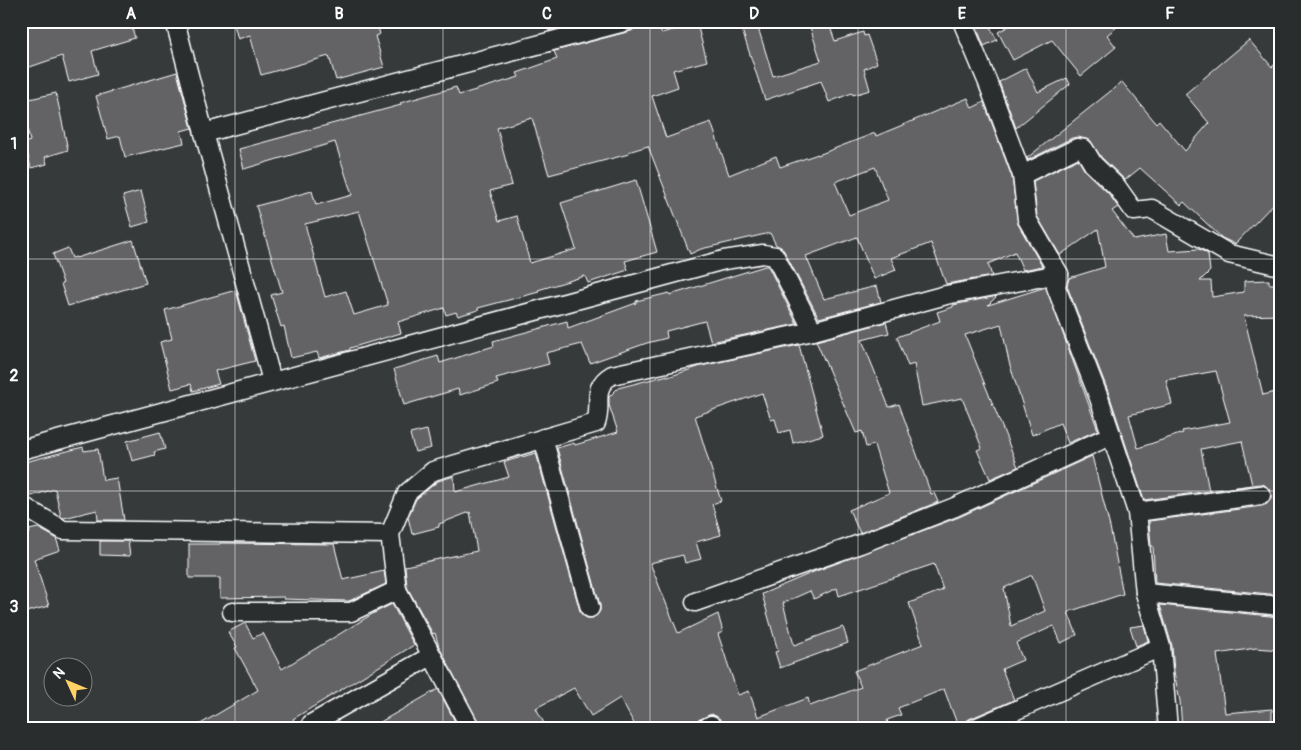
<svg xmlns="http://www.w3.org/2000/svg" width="1301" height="750" viewBox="0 0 1301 750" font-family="Pangolin,sans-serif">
<rect width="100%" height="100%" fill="#373a3b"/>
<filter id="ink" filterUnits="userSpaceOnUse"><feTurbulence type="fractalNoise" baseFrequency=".02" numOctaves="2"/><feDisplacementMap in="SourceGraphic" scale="10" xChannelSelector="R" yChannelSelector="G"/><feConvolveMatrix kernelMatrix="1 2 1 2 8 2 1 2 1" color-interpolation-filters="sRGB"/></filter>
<g filter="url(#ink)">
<g fill="#636465" stroke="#fff" fill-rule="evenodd">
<path d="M43,21H130L135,38L92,51L98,74L69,82L62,56L21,70V28Z"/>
<path d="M233,21H376L380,34L375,36L384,67L336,80L329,56L261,75L250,35L238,39Z"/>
<path d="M546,21H585L549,31Z"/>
<path d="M638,21H659L661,33L697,24L707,61L673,70L678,87L652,96L666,138L711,122L729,175L776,156L780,167L818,154V155L875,133L876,136L968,98L972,108L984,102L1012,177L1018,224L1042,266L1023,270L1015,252L988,264L992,276L946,284L931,243L891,258L896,270L874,279L857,237L806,256L824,299L877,286L881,302L819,318L784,251L781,247L776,245L770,233L701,249L690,254L648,146L628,152L629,154L549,175L532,118L497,128L512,185L490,191L499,221L517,216L530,263L576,249L561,203L636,180L657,252L625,261L628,270L588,283L585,276L538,290L539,292L478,308V310L458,316L456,312L446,315L444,308L398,322L401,333L350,348V350L319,358L317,352L291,358L284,326L281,327L271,295L282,292L256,206L312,191L316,205L352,195L335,142L244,169L239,149L401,105L400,103L456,87L459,95L519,77L517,73L557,59L554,51L631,31L636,28ZM875,167L888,200L849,215L835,182ZM359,211L388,305L354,315L346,291L325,297L305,224Z"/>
<path d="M739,21H756L773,76L821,61L808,21H828L835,41L863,32L864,36L867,35L877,63L864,69L870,90L853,95L852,93L829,102L821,81L765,100Z"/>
<path d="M974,21H987L997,40L984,46Z"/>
<path d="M1018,21H1124L1107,35L1116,47L1081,76L1052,40L1013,60L998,32Z"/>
<path d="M1249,40L1272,67L1280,60V197L1235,244L1222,238L1184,202L1181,205L1140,168L1125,180L1101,157L1090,140L1078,137L1072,138L1028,160L1027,158L1122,82L1156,123L1159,120L1185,151L1209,123L1185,94Z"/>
<path d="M1026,68L1038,92L1067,78L1070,84L1016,128L999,82Z"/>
<path d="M177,72L192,128L181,131L184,143L125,157L120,136L108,139L96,96Z"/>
<path d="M56,93L68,150L45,157L47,164L31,168L25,143L30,141L21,101Z"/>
<path d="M1078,159L1085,171L1109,194L1118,207L1112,211L1134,240L1166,234L1169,251L1199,249L1208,254L1210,271L1200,281H1211L1212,297L1244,292V281L1269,280V284H1280V315L1244,316L1263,395L1280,391V595L1155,583L1153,546H1151L1149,521L1262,506L1267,504L1271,499V493L1265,485L1260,484L1144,500L1109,394L1067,286L1069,278L1105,267L1098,229L1060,255L1037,216L1033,181ZM1216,371L1230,422L1182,431L1183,433L1138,448L1129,415L1172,404L1166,380ZM1242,441L1252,485L1209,491L1201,449Z"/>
<path d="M141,191L149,222L132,227L123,196Z"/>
<path d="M133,240L146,283L68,306L61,284L63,283L53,254L68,248L72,258L76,257V258Z"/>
<path d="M765,266H768L797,324L711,342L705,321L666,331L667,338L647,343L590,363L582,344L546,353L549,364L496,378L498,383L460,395L458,389L404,405L394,369L438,356L440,363L494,346L493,341L567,321L568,328L636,303V301L669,293L670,295Z"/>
<path d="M1046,287L1098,430L1068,443L1060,423L1032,435L1009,362L1001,324L965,335L1018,467L990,479L977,450L982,448L962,398L922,406L914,364L908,366L897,337L940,321L937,312L953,307V305L997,296L988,305Z"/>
<path d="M236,290L255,361L215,371L219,384L193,391L191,384L172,389L160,342L172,339L165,310Z"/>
<path d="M886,322L889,333L862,340L889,407L899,404L931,494L934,493L938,502L860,533L849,510L889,493L874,445L866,447L862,431L856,433L816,341Z"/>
<path d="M799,345L823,435L793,443L790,430L779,433L775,419L771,420L762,393L695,416L721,501L712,504L721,535L696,542L701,559L685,563L683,555L650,563L678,633L718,614L723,632L718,634L738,695L749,691L758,717L808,698L810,706L861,687L854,671L923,644L909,603L943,590L934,564L839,596L837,588L814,599L810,591L783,603L794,645L843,627L848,643L780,668L775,652L778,651L762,594L816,571L959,517L1092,456L1110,527L1123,594L1068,612L1077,635L1061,643L1054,626L1016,643L1023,660L1002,669L1014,700L969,719L964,723L963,729H959L944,689L898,708L901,715L887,720L890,729H721L720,719L712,714L698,720L693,729H637L620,698L591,716L574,688L536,708L547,729H482L439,647L435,633L433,634L407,587L405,566L477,551L470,512L439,524V527L412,534L408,517L416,499L438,481L454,476L455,492L509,477L504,462L536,453L580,611L582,615L587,618H593L600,611V605L557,448L574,443L575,445L618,432L609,405V397L618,388L668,375V377L701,366ZM1032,575L1045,611L1011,626L1004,588Z"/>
<path d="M427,430L431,448L415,452L410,434Z"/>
<path d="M160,432L165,449L154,452L155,455L132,461L127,441Z"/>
<path d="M83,447L84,451L98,449L103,480L117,478L124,520H98L97,510L64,518L61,517L55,489L28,497L21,494V463Z"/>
<path d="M38,528L56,538L60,550L34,559L49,606L26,612L21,593V530H25L26,534L30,533L29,530Z"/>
<path d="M100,541H128L130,556L100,555Z"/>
<path d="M220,543L334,544L343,580L384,571L386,584L349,601L283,599L285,597L220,598V578H189V544H220Z"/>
<path d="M392,604L414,645L293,719L298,729H192L258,690L235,648L237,647L228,632L245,623L253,638L263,633L282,669L374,613Z"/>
<path d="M1160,605L1280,617V650L1256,648L1217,654L1225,713L1272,709V729H1182L1180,701L1174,672L1172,646Z"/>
<path d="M1144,625L1148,641L1136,646L1130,627Z"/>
<path d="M438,689L459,729H368Z"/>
</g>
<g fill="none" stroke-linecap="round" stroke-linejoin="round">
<g stroke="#fff" stroke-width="21">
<g id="street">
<path d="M175,21L204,133L272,381"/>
<path d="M962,21L988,83L1022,175L1027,219L1059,274L1056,287L1099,398L1137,512L1145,593L1161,647L1168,729"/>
<path d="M204,133L628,21"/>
<path d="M1022,175L1077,148L1084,149L1093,164L1117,187L1134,211L1152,209L1229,254L1280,266"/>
<path d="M543,438L590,608"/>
<path d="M21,450L724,260L763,254L775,256L813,331"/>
<path d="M21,505L63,530L390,534"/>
<path d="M1137,512L1261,495"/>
<path d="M1145,593L1280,606"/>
<path d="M695,602L860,544L955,507L1112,435"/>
<path d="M232,612H351L397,590"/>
<path d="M311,724L431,656"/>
<path d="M471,729L397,590L390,534L407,493L433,471L596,423C603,403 590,388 612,375L813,331L946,295L1059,274"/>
<path d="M704,729L711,725"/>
<path d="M973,729L1161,647"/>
</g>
</g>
<use href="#street" stroke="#2a2d2e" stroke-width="18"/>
</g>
</g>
<path fill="none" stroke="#fff" stroke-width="1" stroke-opacity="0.55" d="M235,21V729M443,21V729M650,21V729M858,21V729M1066,21V729M21,259H1280M21,491H1280"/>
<rect width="1301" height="750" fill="none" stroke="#2a2d2e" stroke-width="55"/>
<g transform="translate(68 682) rotate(314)"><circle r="24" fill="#2a2d2e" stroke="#7f8182"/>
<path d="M0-4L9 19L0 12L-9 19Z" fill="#ffd166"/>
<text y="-8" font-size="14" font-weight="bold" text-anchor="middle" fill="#ffffff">N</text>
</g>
<rect x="28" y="28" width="1246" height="694" fill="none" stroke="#fff" stroke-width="2"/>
<g font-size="16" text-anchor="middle" font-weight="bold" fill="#fff">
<text x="131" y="19">A</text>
<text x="339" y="19">B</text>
<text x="547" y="19">C</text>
<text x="754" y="19">D</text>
<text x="962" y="19">E</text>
<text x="1170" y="19">F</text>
<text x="14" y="149">1</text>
<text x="14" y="381">2</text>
<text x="14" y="612">3</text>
</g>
</svg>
